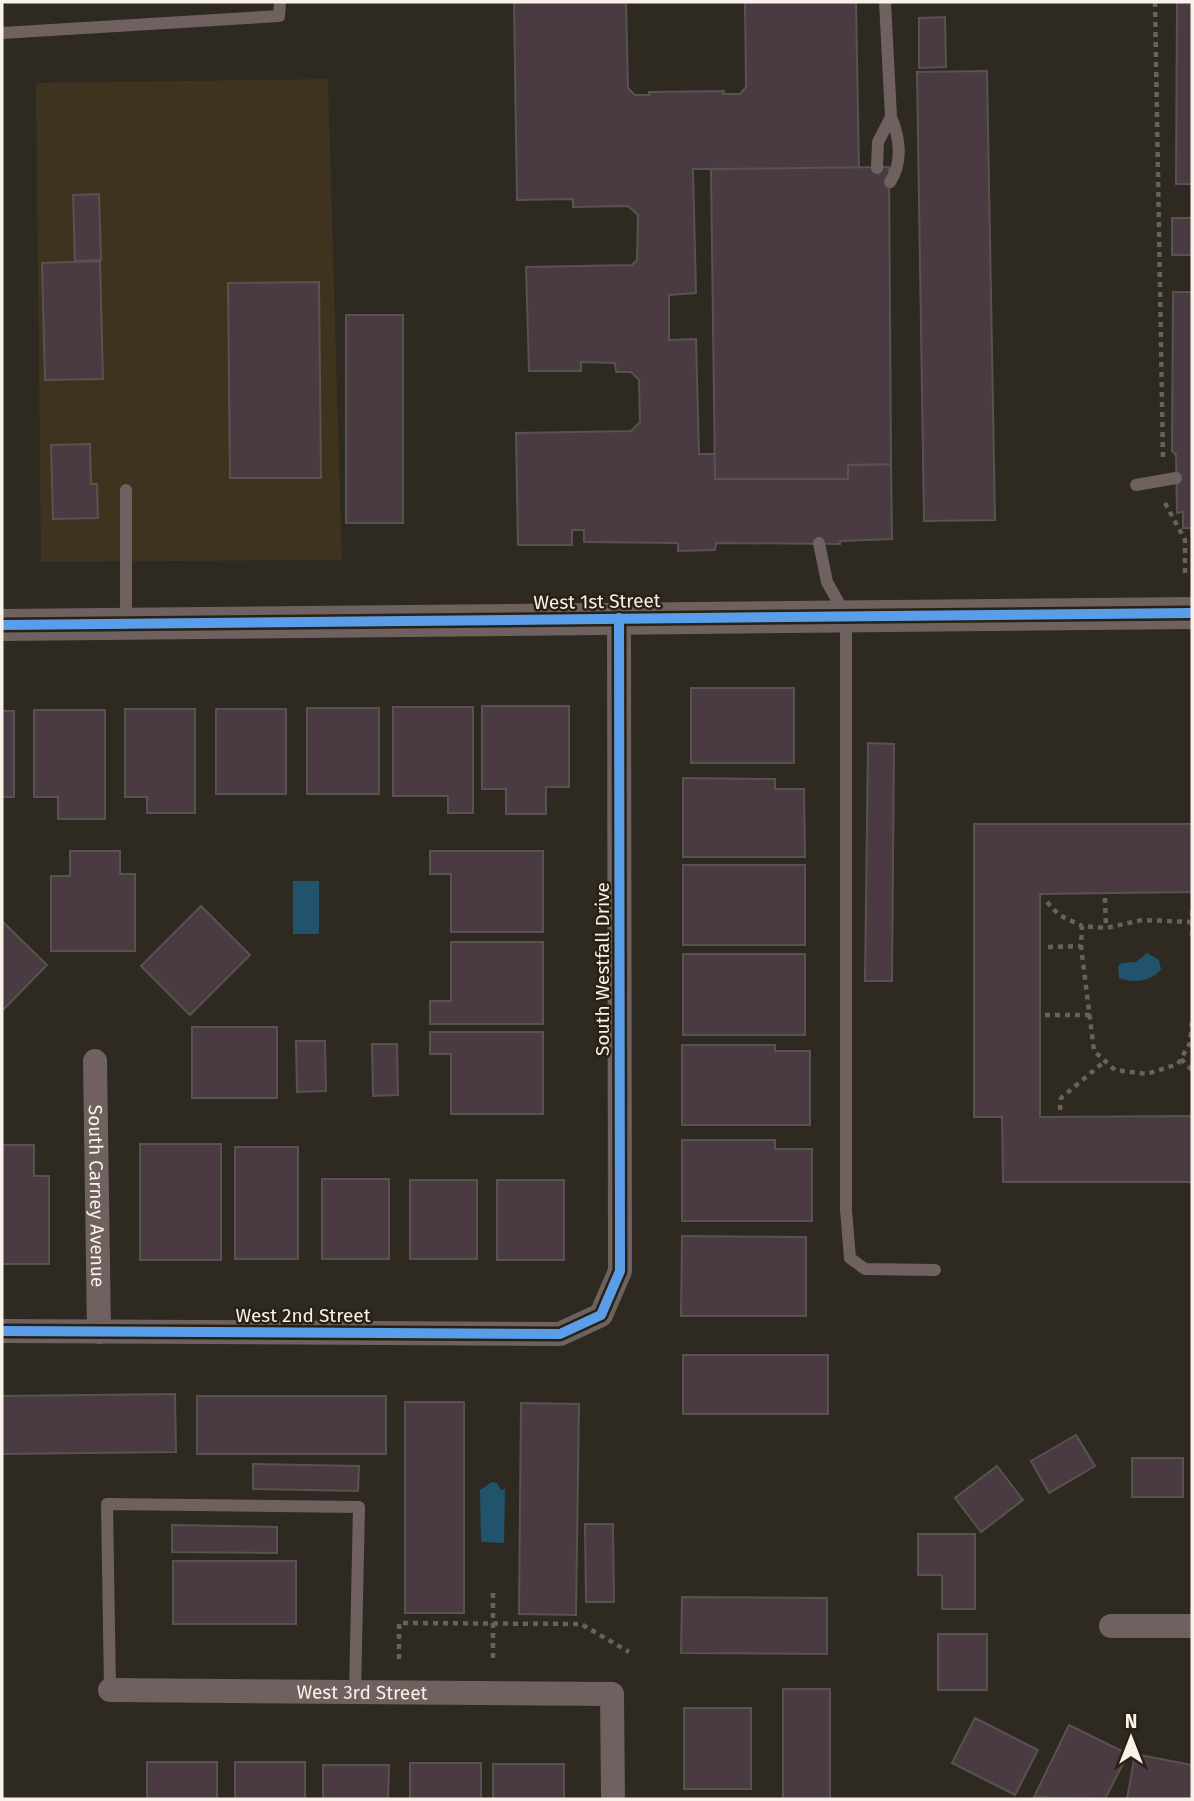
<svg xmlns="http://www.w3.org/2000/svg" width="1194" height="1801" viewBox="0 0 1194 1801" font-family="'Fira Sans',sans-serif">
<rect width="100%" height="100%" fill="#2e2921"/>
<path fill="#3d331f" d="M328,79L342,560L41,562L36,83Z"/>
<g fill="#21536c">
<rect x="293" y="881" width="26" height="53"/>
<path d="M1147,953L1159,960L1161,969C1153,981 1133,984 1119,978L1118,967L1121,963L1136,962Z"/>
<path d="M492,1482L497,1483L501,1490L505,1489L504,1543L481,1542L480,1490Z"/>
</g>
<g fill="#493b41" stroke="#585350" stroke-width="2">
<path d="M514,2H626L628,88L635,95H649V92L724,91L723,94H740L746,87L745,2H856L859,169H693L696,293L669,295V340L696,339L699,454H715V479H848V465L891,464L892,539L840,541V544L716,543L715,550L678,551V543L584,542V530H572V545H518L516,433L631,431L640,422L639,380L631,372H616L615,363L581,362V371H529L526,267L632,265L637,260L638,215L628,206L573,207V199L517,200Z"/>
<path d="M1177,2H1192V184H1176Z"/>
<path d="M945,17L946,67L919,68V18Z"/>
<path d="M987,71L995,520L924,521L917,72Z"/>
<path d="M889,167L891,464L848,465V479H715L711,169Z"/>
<path d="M99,194L101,260L75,261L73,195Z"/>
<rect x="1172" y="218" width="20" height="37"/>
<path d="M100,261L103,379L45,380L42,263Z"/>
<path d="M319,282L321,478H230L228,283Z"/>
<path d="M1173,292H1192V538L1191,528H1183V512L1177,513L1176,455L1172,451Z"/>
<rect x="346" y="315" width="57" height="208"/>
<path d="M90,444L91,484H97L98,518L53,519L51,445Z"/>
<rect x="691" y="688" width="103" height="75"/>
<path d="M482,706H569V787H546V814H506V789H482Z"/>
<path d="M393,707H473V813H448V796H393Z"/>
<rect x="307" y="708" width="72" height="86"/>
<path d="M125,709H195V813H147V797H125Z"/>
<rect x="216" y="709" width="70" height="85"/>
<path d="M34,710H105V819H58V797H34Z"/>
<rect x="2" y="711" width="12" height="86"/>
<path d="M868,743L894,744L892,981H865Z"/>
<path d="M683,778L775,779V789H804L805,857H683Z"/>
<path d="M974,824H1192V892L1040,894V1117L1192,1116V1182H1003L1002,1117H974Z"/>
<path d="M70,851H120V874H135V951H51V876H70Z"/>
<path d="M430,851H543V932H451V874H430Z"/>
<rect x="683" y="865" width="122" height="80"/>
<path d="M201,906L250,955L190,1015L141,966Z"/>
<path d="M2,921L47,965L2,1011Z"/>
<path d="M451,942H543V1024H430V1001H451Z"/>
<rect x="683" y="954" width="122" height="81"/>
<rect x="192" y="1027" width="85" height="71"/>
<path d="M430,1032H543V1114H451V1054H430Z"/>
<path d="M296,1041H325L326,1091L297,1092Z"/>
<path d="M372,1044H397L398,1095L373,1096Z"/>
<path d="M682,1045H775V1051H810V1125H682Z"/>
<path d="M682,1140H775V1149H812V1221H682Z"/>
<rect x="140" y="1144" width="81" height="116"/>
<path d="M2,1145H34V1176H49V1264H2Z"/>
<rect x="235" y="1147" width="63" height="112"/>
<rect x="322" y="1179" width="67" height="80"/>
<rect x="410" y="1180" width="67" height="79"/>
<rect x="497" y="1180" width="67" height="80"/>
<path d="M682,1236L806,1237V1316H681Z"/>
<rect x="683" y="1355" width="145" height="59"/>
<path d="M175,1394L176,1452L2,1454V1396Z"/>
<rect x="197" y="1396" width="189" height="58"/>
<rect x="405" y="1402" width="59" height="211"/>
<path d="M521,1403L579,1404L576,1615L519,1614Z"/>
<path d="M1076,1435L1095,1466L1049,1493L1031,1461Z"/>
<rect x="1132" y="1458" width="51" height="39"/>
<path d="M253,1464L359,1466L358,1491L253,1489Z"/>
<path d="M997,1466L1023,1500L981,1532L955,1498Z"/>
<path d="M585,1524H613L614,1602H586Z"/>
<path d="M172,1525L277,1527V1553L172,1552Z"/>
<path d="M918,1534H975V1609H942V1575H918Z"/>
<rect x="173" y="1561" width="123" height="63"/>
<path d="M682,1597L827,1598V1654L681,1653Z"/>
<rect x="938" y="1634" width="49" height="56"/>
<rect x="783" y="1689" width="47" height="110"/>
<rect x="684" y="1708" width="67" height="81"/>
<path d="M975,1718L1038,1750L1015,1795L952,1763Z"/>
<path d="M1069,1725L1128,1754L1105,1799L1034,1797Z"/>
<path d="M1135,1754L1192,1765V1799H1127Z"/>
<rect x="147" y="1762" width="70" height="37"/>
<rect x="235" y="1762" width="70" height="37"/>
<rect x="410" y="1763" width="71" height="36"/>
<rect x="493" y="1764" width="71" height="35"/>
<path d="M323,1765H389L388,1799H323Z"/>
</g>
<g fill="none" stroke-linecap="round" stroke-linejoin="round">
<g stroke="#6a605d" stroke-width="4.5" stroke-dasharray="5 5" stroke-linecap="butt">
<path d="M1155,2L1163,459"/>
<path d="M1165,503L1185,540V574"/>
<path d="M1105,898L1106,928"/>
<path d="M1047,902L1059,915L1082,926"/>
<path d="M1192,911V941"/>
<path d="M1192,922L1142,920L1106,928L1082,926L1081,946L1094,1051L1115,1070L1147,1074L1178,1064L1190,1043L1192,1021"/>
<path d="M1048,947L1081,946"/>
<path d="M1045,1015H1090"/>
<path d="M1181,1059L1192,1070"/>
<path d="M1060,1110L1061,1098L1105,1061"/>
<path d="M493,1593V1660"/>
<path d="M399,1659V1623L581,1624L629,1652"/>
</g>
<g stroke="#6e6160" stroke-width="12">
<path d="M885,2L891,117C900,138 903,163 890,182"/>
<path d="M2,33L279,16L280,2"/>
<path d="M877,168L878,142L891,117"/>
<path d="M1136,485L1176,478"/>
<path d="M126,490V622"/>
<path d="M819,543L827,582L846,616V1210L850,1258L865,1269L935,1270"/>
<path d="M110,1690L107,1504L359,1507L355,1692"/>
</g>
<g stroke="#6e6160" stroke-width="24">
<path id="s1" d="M95,1061L99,1332"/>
<path d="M2,1331L560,1334L601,1315L620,1271L619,618"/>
<path d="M1111,1626H1192"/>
<path id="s2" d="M110,1690L612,1694L613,1799"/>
</g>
<path stroke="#6e6160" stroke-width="32" d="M2,625L1192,613"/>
<g stroke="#292113" stroke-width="15">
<g id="cycleway">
<path d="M2,625L1192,613"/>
<path d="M2,1331L560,1334L601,1315L620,1271L619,618"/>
</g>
</g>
<use href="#cycleway" stroke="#5a9eea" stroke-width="10"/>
</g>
<g text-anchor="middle" stroke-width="5" stroke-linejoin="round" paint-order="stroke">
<g font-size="19" fill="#f8f2e9" stroke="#292113">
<text transform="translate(597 601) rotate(-1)" y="7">West 1st Street</text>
<text transform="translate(602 969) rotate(-90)" y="7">South Westfall Drive</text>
<text dy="7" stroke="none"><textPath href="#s1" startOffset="135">South Carney Avenue</textPath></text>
<text x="303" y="1322">West 2nd Street</text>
<text dy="7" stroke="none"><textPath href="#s2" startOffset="252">West 3rd Street</textPath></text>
</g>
</g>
<rect width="1194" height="1801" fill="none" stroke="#f8f2e9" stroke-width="7"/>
<g transform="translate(1131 1738)" stroke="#292113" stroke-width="5" paint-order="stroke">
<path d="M0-5L12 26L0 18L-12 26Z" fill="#f8f2e9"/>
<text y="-10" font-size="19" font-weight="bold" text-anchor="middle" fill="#f8f2e9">N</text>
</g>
</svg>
